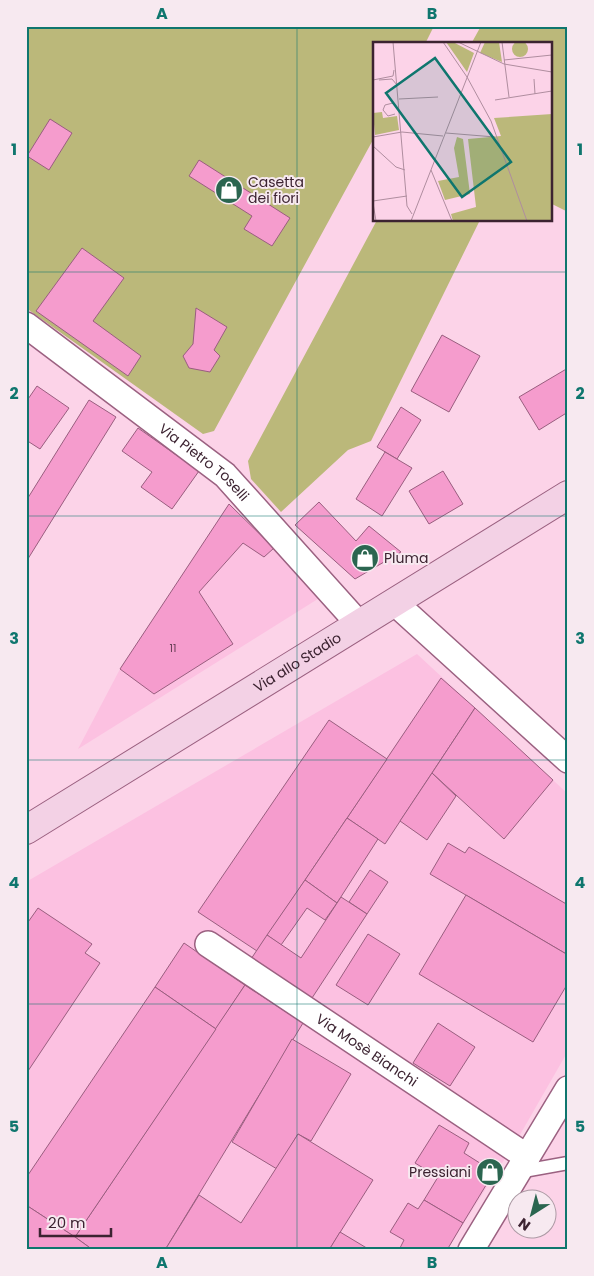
<svg xmlns="http://www.w3.org/2000/svg" width="594" height="1276" viewBox="0 0 594 1276" font-family="Poppins,sans-serif">
<rect width="100%" height="100%" fill="#fcd3e8"/>
<g fill="#fcc1e1">
<path d="M229,504L321,597L78,749L120,669Z"/>
<path d="M417,654L568,794V1051L521,1133L447,1250H26V882Z"/>
</g>
<g fill="#bbb87a">
<path d="M26,26H434L425,44H374V138L214,431L203,434L26,308Z"/>
<path d="M481,26H568V212L550,203V44H471Z"/>
<path d="M377,220H480L371,441L348,450L281,512L251,479L248,461Z"/>
</g>
<g fill="#f59ccd" stroke="#995e7f">
<path d="M50,119L72,133L49,170L27,156Z"/>
<path d="M199,160L290,218L272,246L244,229L252,216L189,176Z"/>
<path d="M82,248L124,278L93,321L141,356L128,376L36,311Z"/>
<path d="M196,308L227,327L214,350L220,356L210,372L189,368L183,356L193,344Z"/>
<path d="M442,335L480,356L449,412L411,391Z"/>
<path d="M568,368V412L539,430L519,397Z"/>
<path d="M37,386L69,408L40,449L26,440V402Z"/>
<path d="M89,400L116,417L26,562V501Z"/>
<path d="M401,407L421,420L397,459L377,447Z"/>
<path d="M138,428L199,471L172,509L141,487L152,472L122,451Z"/>
<path d="M385,452L412,468L382,516L356,499Z"/>
<path d="M443,471L463,504L429,524L409,491Z"/>
<path d="M319,502L356,541L369,526L401,552L355,579L295,525Z"/>
<path d="M229,504L274,548L264,557L243,543L199,592L233,644L154,694L120,669Z"/>
<path d="M441,678L475,708L385,844L347,818Z"/>
<path d="M475,708L553,780L504,839L432,773Z"/>
<path d="M329,720L387,759L257,951L198,912Z"/>
<path d="M432,773L456,796L427,840L400,821Z"/>
<path d="M347,818L378,839L337,903L305,880Z"/>
<path d="M448,843L465,853L469,847L568,905V955L430,874Z"/>
<path d="M370,870L388,882L367,914L349,902Z"/>
<path d="M305,880L337,903L325,920L307,908L281,945L267,935Z"/>
<path d="M466,895L568,955V983L533,1042L419,974Z"/>
<path d="M341,897L367,914L312,998L251,959L267,935L301,958Z"/>
<path d="M38,908L92,944L85,953L100,963L26,1074V925Z"/>
<path d="M368,934L400,954L368,1005L336,985Z"/>
<path d="M184,943L245,985L216,1029L155,987Z"/>
<path d="M245,985L303,1023L165,1250H93L75,1237Z"/>
<path d="M155,987L216,1029L75,1237L26,1205V1178Z"/>
<path d="M438,1023L475,1047L450,1086L413,1063Z"/>
<path d="M292,1039L351,1074L311,1141L298,1134L277,1169L232,1142Z"/>
<path d="M439,1125L469,1143L464,1153L494,1172L463,1223L424,1200L438,1177L415,1163Z"/>
<path d="M298,1134L373,1180L329,1250H165L199,1195L241,1223Z"/>
<path d="M424,1200L463,1223L447,1250H399L404,1240L390,1232L408,1203L418,1209Z"/>
<path d="M26,1205L75,1237L93,1250H26Z"/>
<path d="M340,1232L370,1250H329Z"/>
</g>
<g fill="none" stroke-linecap="round" stroke-linejoin="round">
<g stroke="#9b6181" stroke-width="15">
<path id="service" d="M518,1172L568,1163"/>
</g>
<g stroke="#9b6181" stroke-width="28">
<g id="minor">
<path id="s1" d="M26,325L225,475L359,624"/>
<path d="M395,603L568,760"/>
<path id="s2" d="M208,944L527,1157"/>
<path d="M471,1250L568,1089"/>
</g>
</g>
<g stroke="#9b6181" stroke-width="30">
<g id="secondary">
<path id="s3" d="M26,830L568,495"/>
</g>
</g>
<use href="#service" stroke="#fff" stroke-width="12"/>
<use href="#minor" stroke="#fff" stroke-width="25"/>
<use href="#secondary" stroke="#f3d1e5" stroke-width="28"/>
</g>
<path fill="none" stroke="#0f766e" stroke-width="1" stroke-opacity="0.55" d="M297,26V1250M26,272H568M26,516H568M26,760H568M26,1004H568"/>
<defs>
<g id="shop-disc" transform="scale(1.4375)"><circle r="9.5" fill="#2b6650" stroke="#f7e9f0"/><path d="M-5-2.5h2.3a2.7 3.5 0 0 1 5.4 0H5L5.5 6h-11ZM-1.5-2.5h3a1.5 2.3 0 0 0-3 0Z" fill="#fff"/></g>
</defs>
<g fill-rule="evenodd">
<use href="#shop-disc" x="229" y="190"/>
<use href="#shop-disc" x="365" y="558"/>
<use href="#shop-disc" x="490" y="1172"/>
</g>
<g text-anchor="middle" stroke-width="4" stroke-linejoin="round" paint-order="stroke">
<g font-size="11" fill="#6a4158">
<text x="173" y="652">11</text>
</g>
<g font-size="14" fill="#3c2331" stroke="#f7e9f0" text-anchor="start">
<text x="248" y="187">Casetta<tspan x="248" dy="16">dei fiori</tspan></text>
<text x="384" y="563">Pluma</text>
<text x="471" y="1177" text-anchor="end">Pressiani</text>
</g>
<g font-size="14" fill="#3c2331" stroke="#f7e9f0">
<text dy="5" stroke="none"><textPath href="#s1" startOffset="225">Via Pietro Toselli</textPath></text>
<text dy="5" stroke="none"><textPath href="#s3" startOffset="319">Via allo Stadio</textPath></text>
<text dy="5" stroke="none"><textPath href="#s2" startOffset="191">Via Mosè Bianchi</textPath></text>
</g>
</g>
<g transform="translate(373 42)">
<rect width="179" height="179" fill="#fcd3e8"/>
<path d="M139 7a8 8 0 1 1 16 0a8 8 0 1 1-16 0ZM73,0H80L101,11L94,30ZM112,0H126L129,20L107,11ZM9,70L10,76L24,74L26,88L2,93L0,71ZM179,72V179H80L78,172L103,165L95,97L128,94L121,76ZM84,95L90,97L97,152L72,158L65,139L86,135L81,106Z" fill="#bbb87a"/>
<path fill="none" stroke="#af8d9f" stroke-width="1" d="M20,0L34,164L39,172M70,0L94,35L118,79L154,179M85,0L131,22L179,30M129,0L136,55M131,18L179,13M161,37L162,52M0,38L20,34L21,28M6,38L19,37L24,43M26,57L65,55M122,58L179,49M20,61L12,63L10,68L15,74L22,72M73,91L122,95M0,95L29,90L70,94M0,104L23,125L32,128M58,128L79,179M0,159L34,154M0,161L3,179M38,179L108,0"/>
<path fill="#0f766e" fill-opacity="0.15" stroke="#0f766e" stroke-width="2.5" d="M62,16L138,120L89,155L13,51Z"/>
<rect width="179" height="179" fill="none" stroke="#3c2331" stroke-width="2.5"/>
</g>
<rect width="594" height="1276" fill="none" stroke="#f7e9f0" stroke-width="55"/>
<g transform="translate(532 1214) rotate(216)"><circle r="24" fill="#f7e9f0" stroke="#ac9aa4"/>
<path d="M0-4L9 19L0 12L-9 19Z" fill="#2b6650"/>
<text y="-8" font-size="14" font-weight="bold" text-anchor="middle" fill="#3c2331">N</text>
</g>
<path d="M40 1228v8h71v-8" fill="none" stroke="#3c2331" stroke-width="2.5"/>
<text x="48" y="1228" font-size="15" fill="#3c2331" stroke="#f7e9f0" stroke-width="4" paint-order="stroke">20 m</text>
<rect x="28" y="28" width="538" height="1220" fill="none" stroke="#0f766e" stroke-width="2"/>
<g font-size="16" text-anchor="middle" font-weight="bold" fill="#0f766e">
<text x="162" y="19">A</text>
<text x="432" y="19">B</text>
<text x="14" y="155">1</text>
<text x="580" y="155">1</text>
<text x="14" y="399">2</text>
<text x="580" y="399">2</text>
<text x="14" y="644">3</text>
<text x="580" y="644">3</text>
<text x="14" y="888">4</text>
<text x="580" y="888">4</text>
<text x="14" y="1132">5</text>
<text x="580" y="1132">5</text>
<text x="162" y="1268">A</text>
<text x="432" y="1268">B</text>
</g>
</svg>
